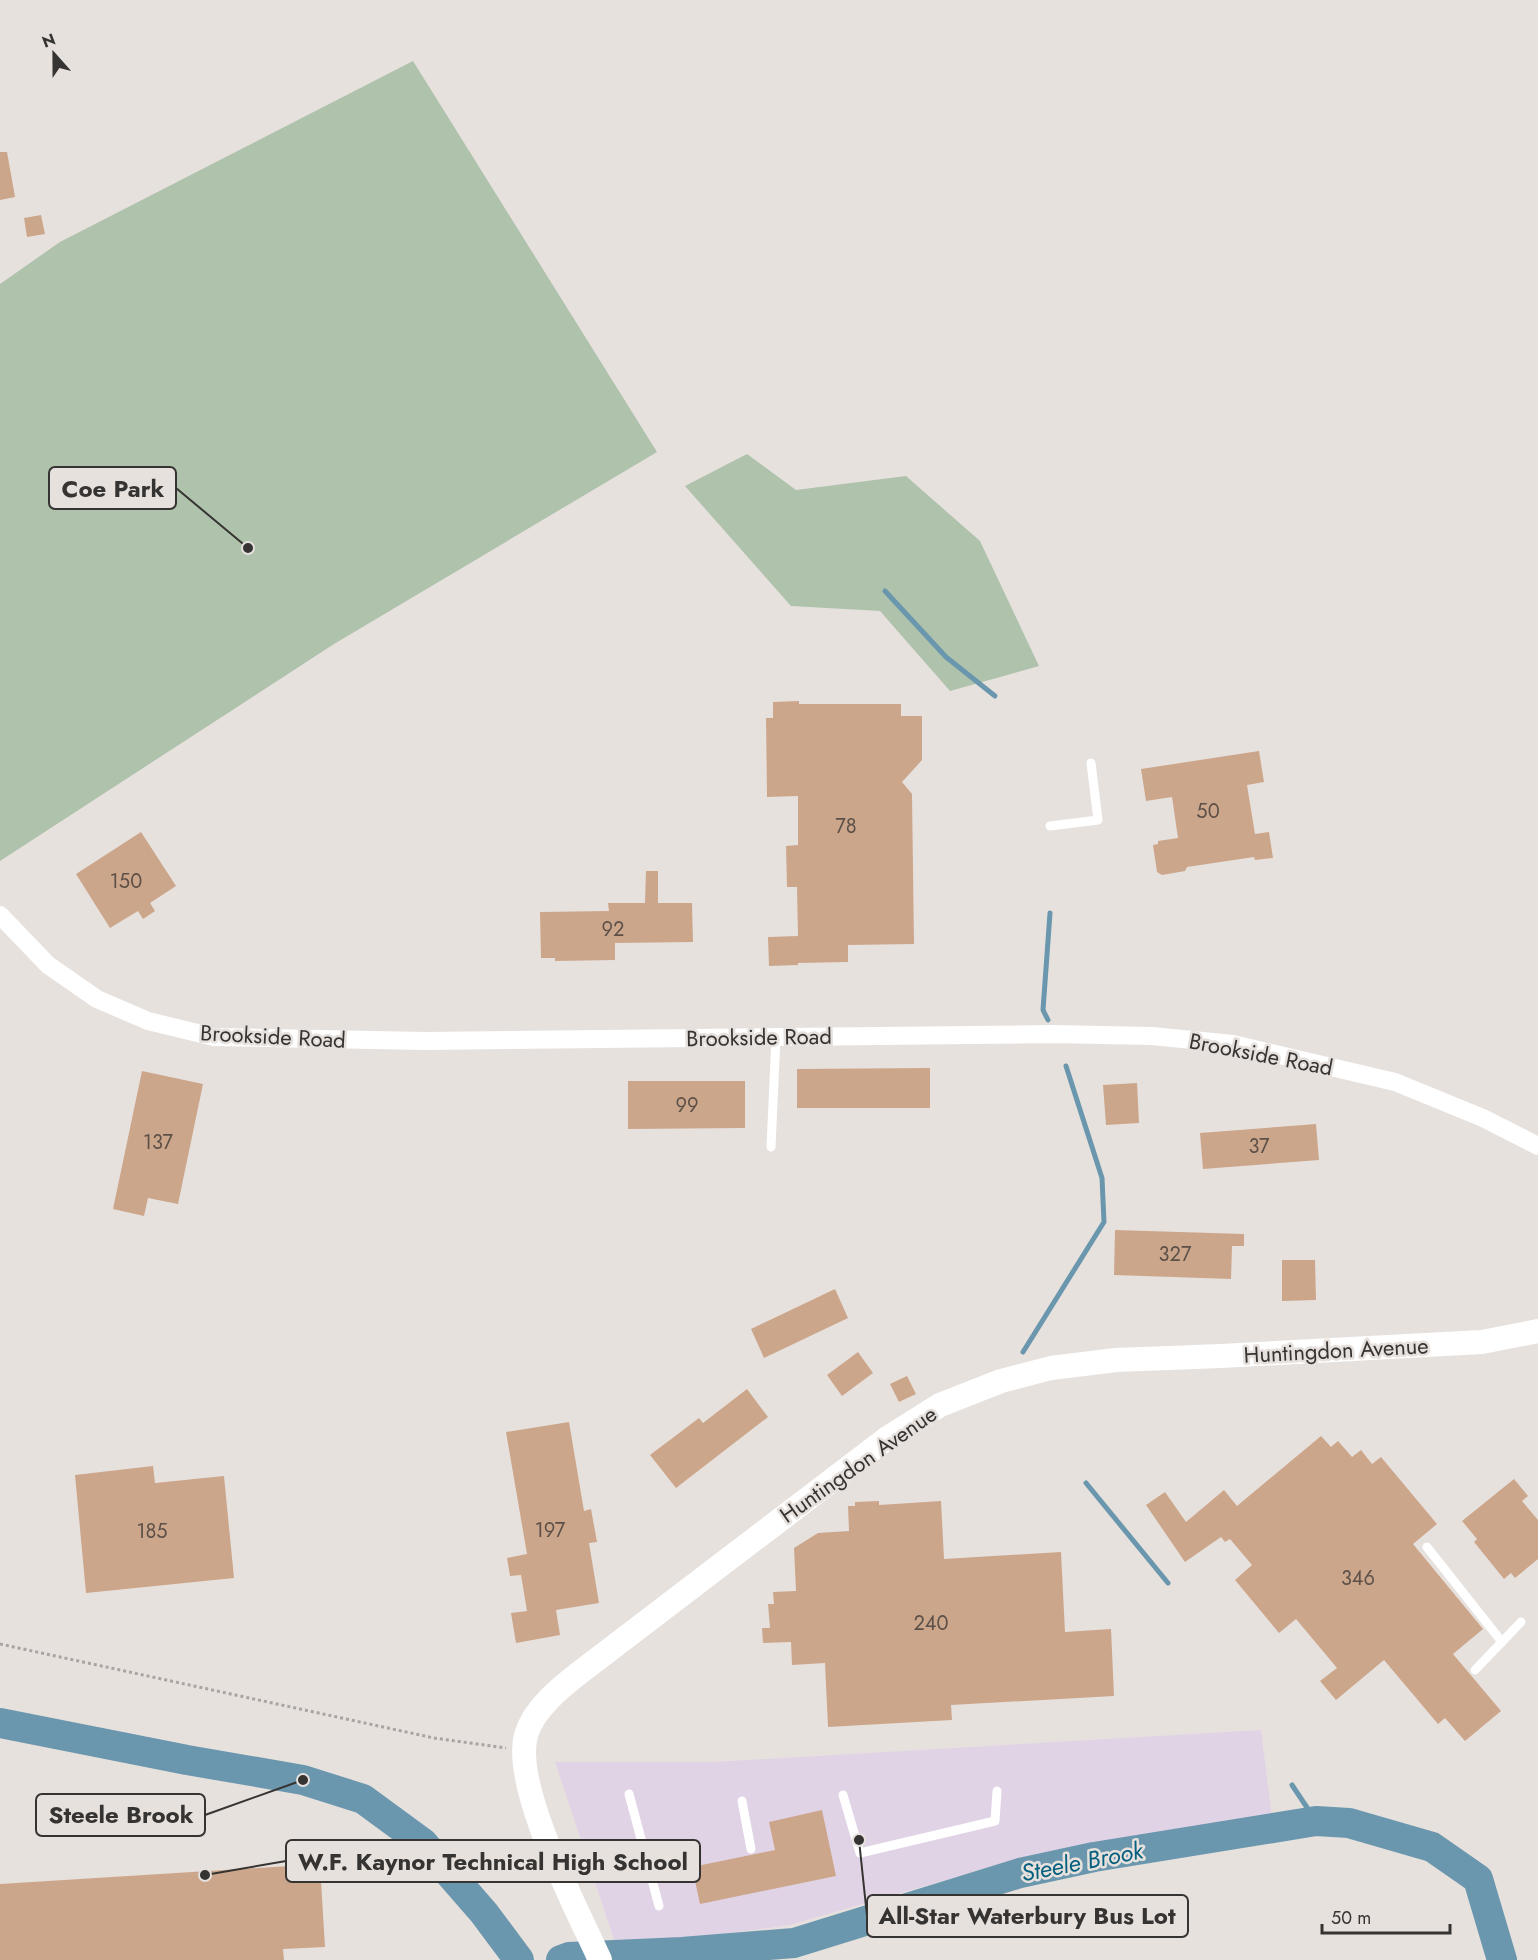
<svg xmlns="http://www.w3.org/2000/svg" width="1538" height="1960" viewBox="0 0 1538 1960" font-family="Jost,sans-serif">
<rect width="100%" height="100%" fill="#e7e1de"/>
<path fill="#e1d3e6" d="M1261,1730L1272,1817L1001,1864L790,1925L617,1949L555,1762H713Z"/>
<g fill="#aec2ac">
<path d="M413,61L657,452L334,644L0,861V284L60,242Z"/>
<path d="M747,454L796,490L906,476L980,541L1039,666L950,691L880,611L791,606L685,486Z"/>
</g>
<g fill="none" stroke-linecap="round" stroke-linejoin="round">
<g stroke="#6a97ad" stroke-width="5">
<path d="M885,591L946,657L995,696"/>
<path d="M1048,1020L1043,1010L1050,913"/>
<path d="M1023,1352L1104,1222L1102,1178L1066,1066"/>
<path d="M1086,1483L1168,1583"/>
<path d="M1292,1785L1316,1821"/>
</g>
<g stroke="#6a97ad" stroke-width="30">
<path d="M0,1723L187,1760L303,1780L363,1799L423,1843L484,1913L519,1960"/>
<path d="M561,1960L569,1957L682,1952L794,1943L1020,1873L1094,1857L1316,1821L1349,1823L1432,1847L1478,1879L1502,1960"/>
</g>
</g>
<g fill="#cca68b">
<path d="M0,152H7L15,197L0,200Z"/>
<path d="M41,215L45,234L27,237L24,218Z"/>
<path d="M799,701V704H901V716H922V760L902,782L912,794L914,944L848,945V962L798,963V965L769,966L768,937L798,936L797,887H787L786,846L798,845V796L767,797L766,718H773V702Z"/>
<path d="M1259,751L1264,782L1247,785L1255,834L1269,832L1273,858L1255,860L1254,857L1187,867L1185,871L1162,875L1157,872L1153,845L1158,844V841L1178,838L1172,797L1146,801L1141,769Z"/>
<path d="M141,832L176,886L150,903L155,911L143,919L138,911L110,928L76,874Z"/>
<path d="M646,871H658V903H692L693,942L615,943V960L555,961V958H541L540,912L609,911L608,903H645Z"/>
<path d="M930,1068V1108H797V1069Z"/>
<path d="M142,1071L203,1084L178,1204L148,1198L144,1216L113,1209Z"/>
<path d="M628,1081H745V1128L628,1129Z"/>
<path d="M1137,1083L1139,1123L1106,1125L1103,1085Z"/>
<path d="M1316,1124L1319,1160L1203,1169L1200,1133Z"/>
<path d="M1115,1230L1244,1234V1246H1232L1231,1279L1114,1275Z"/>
<path d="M1282,1260H1315L1316,1300L1282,1301Z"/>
<path d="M835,1289L848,1318L764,1358L751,1329Z"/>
<path d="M858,1352L873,1373L842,1396L827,1375Z"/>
<path d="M907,1376L916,1394L899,1402L890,1384Z"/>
<path d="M747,1389L768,1417L676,1488L650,1455L699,1418L703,1423Z"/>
<path d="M569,1422L584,1511L591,1509L597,1542L589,1543L599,1603L556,1610L560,1635L516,1643L511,1613L527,1611L521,1575L510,1576L507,1558L527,1554L506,1432Z"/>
<path d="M1321,1436L1331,1447L1338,1441L1352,1457L1361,1450L1372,1464L1381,1457L1437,1524L1413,1544L1483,1629L1453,1654L1501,1711L1465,1741L1445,1718L1438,1724L1384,1660L1336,1700L1320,1681L1337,1668L1296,1619L1279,1633L1235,1580L1252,1565L1230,1539L1225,1542L1221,1537L1185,1562L1146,1505L1165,1492L1186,1522L1224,1490L1237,1506Z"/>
<path d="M153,1466L155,1483L224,1476L234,1578L86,1593L75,1475Z"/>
<path d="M1514,1479L1528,1496L1522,1501L1538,1520V1559L1515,1578L1511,1573L1504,1579L1474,1542L1477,1539L1462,1521Z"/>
<path d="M879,1501V1505L941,1501L944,1559L1061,1552L1065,1632L1111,1629L1114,1696L951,1705L952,1720L828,1727L825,1663L792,1665L791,1642L763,1643L762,1628H770L768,1604H774L773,1592L796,1591L794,1548L818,1533L849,1531L848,1506H855V1502Z"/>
<path d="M822,1810L836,1876L700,1904L692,1867L775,1850L769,1822Z"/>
<path d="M320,1864L325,1947L283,1949L284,1960H0V1884Z"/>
</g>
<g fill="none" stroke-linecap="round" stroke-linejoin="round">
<path stroke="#a8a4a1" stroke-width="3" stroke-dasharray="3 3" stroke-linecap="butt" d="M0,1644L434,1738L506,1748"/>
<g stroke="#fff" stroke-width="9">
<path d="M1050,826L1098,820L1091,763"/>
<path d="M771,1147L776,1037"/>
<path d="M1427,1547L1502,1642"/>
<path d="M1475,1670L1521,1622"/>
<path d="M629,1794L659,1906"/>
<path d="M843,1795L860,1853L995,1821L997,1791"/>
<path d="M742,1801L751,1849"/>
</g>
<path stroke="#fff" stroke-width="18" d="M0,915L48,965L97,999L148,1021L214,1037L426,1041L1053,1034L1152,1036L1233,1044L1395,1082L1483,1118L1538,1146"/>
<path stroke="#fff" stroke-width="24" d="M600,1960C577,1909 512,1787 526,1735C534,1707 565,1684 587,1667L886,1439L940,1405L1001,1381L1051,1368L1116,1360L1221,1356L1482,1342L1538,1331"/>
</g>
<g text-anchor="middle" stroke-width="5" stroke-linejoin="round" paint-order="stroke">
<g font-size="20" fill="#5c5048">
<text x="1208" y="818">50</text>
<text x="846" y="833">78</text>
<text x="126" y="888">150</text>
<text x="613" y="936">92</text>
<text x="687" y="1112">99</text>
<text x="158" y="1149">137</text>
<text x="1259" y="1153">37</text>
<text x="1175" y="1261">327</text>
<text x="550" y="1537">197</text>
<text x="152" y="1538">185</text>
<text x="1358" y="1585">346</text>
<text x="931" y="1630">240</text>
</g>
<g font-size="22" fill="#363432" stroke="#e7e1de">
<text transform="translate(273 1036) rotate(3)" y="8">Brookside Road</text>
<text transform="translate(759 1037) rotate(-1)" y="8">Brookside Road</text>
<text transform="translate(1261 1054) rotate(11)" y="8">Brookside Road</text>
<text transform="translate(1336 1350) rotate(-3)" y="8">Huntingdon Avenue</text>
<text transform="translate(858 1464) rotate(-35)" y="8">Huntingdon Avenue</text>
</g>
<g font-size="24" font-style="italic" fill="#05607f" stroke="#e7e1de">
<text transform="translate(1082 1862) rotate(-11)" y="8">Steele Brook</text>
</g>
</g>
<path fill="none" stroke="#363432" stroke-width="2" d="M248 548L176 488M303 1780L205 1815M205 1875L286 1861M859 1840L867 1916"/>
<g fill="#363432" stroke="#e7e1de" stroke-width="2">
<circle cx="248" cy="548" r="6"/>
<circle cx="303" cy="1780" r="6"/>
<circle cx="205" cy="1875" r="6"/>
<circle cx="859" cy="1840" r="6"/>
</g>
<g fill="#e7e1de" stroke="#363432" stroke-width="2">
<rect x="49" y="467" width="127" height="42" rx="6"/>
<rect x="36" y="1794" width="169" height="42" rx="6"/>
<rect x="286" y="1840" width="414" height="42" rx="6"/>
<rect x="867" y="1895" width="321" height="42" rx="6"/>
</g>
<g font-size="24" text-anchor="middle" font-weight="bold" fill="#363432">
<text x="113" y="497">Coe Park</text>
<text x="121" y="1823">Steele Brook</text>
<text x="493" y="1870">W.F. Kaynor Technical High School</text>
<text x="1027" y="1924">All-Star Waterbury Bus Lot</text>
</g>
<g transform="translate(54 54) rotate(339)" stroke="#e7e1de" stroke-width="4.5" paint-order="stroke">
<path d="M0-4.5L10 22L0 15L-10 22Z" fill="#363432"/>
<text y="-9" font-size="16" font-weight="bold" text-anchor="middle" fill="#363432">N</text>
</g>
<path d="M1322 1924v9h128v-9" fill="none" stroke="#363432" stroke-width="3"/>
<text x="1331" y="1924" font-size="18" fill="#363432" stroke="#e7e1de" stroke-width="4.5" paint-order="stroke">50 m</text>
</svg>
